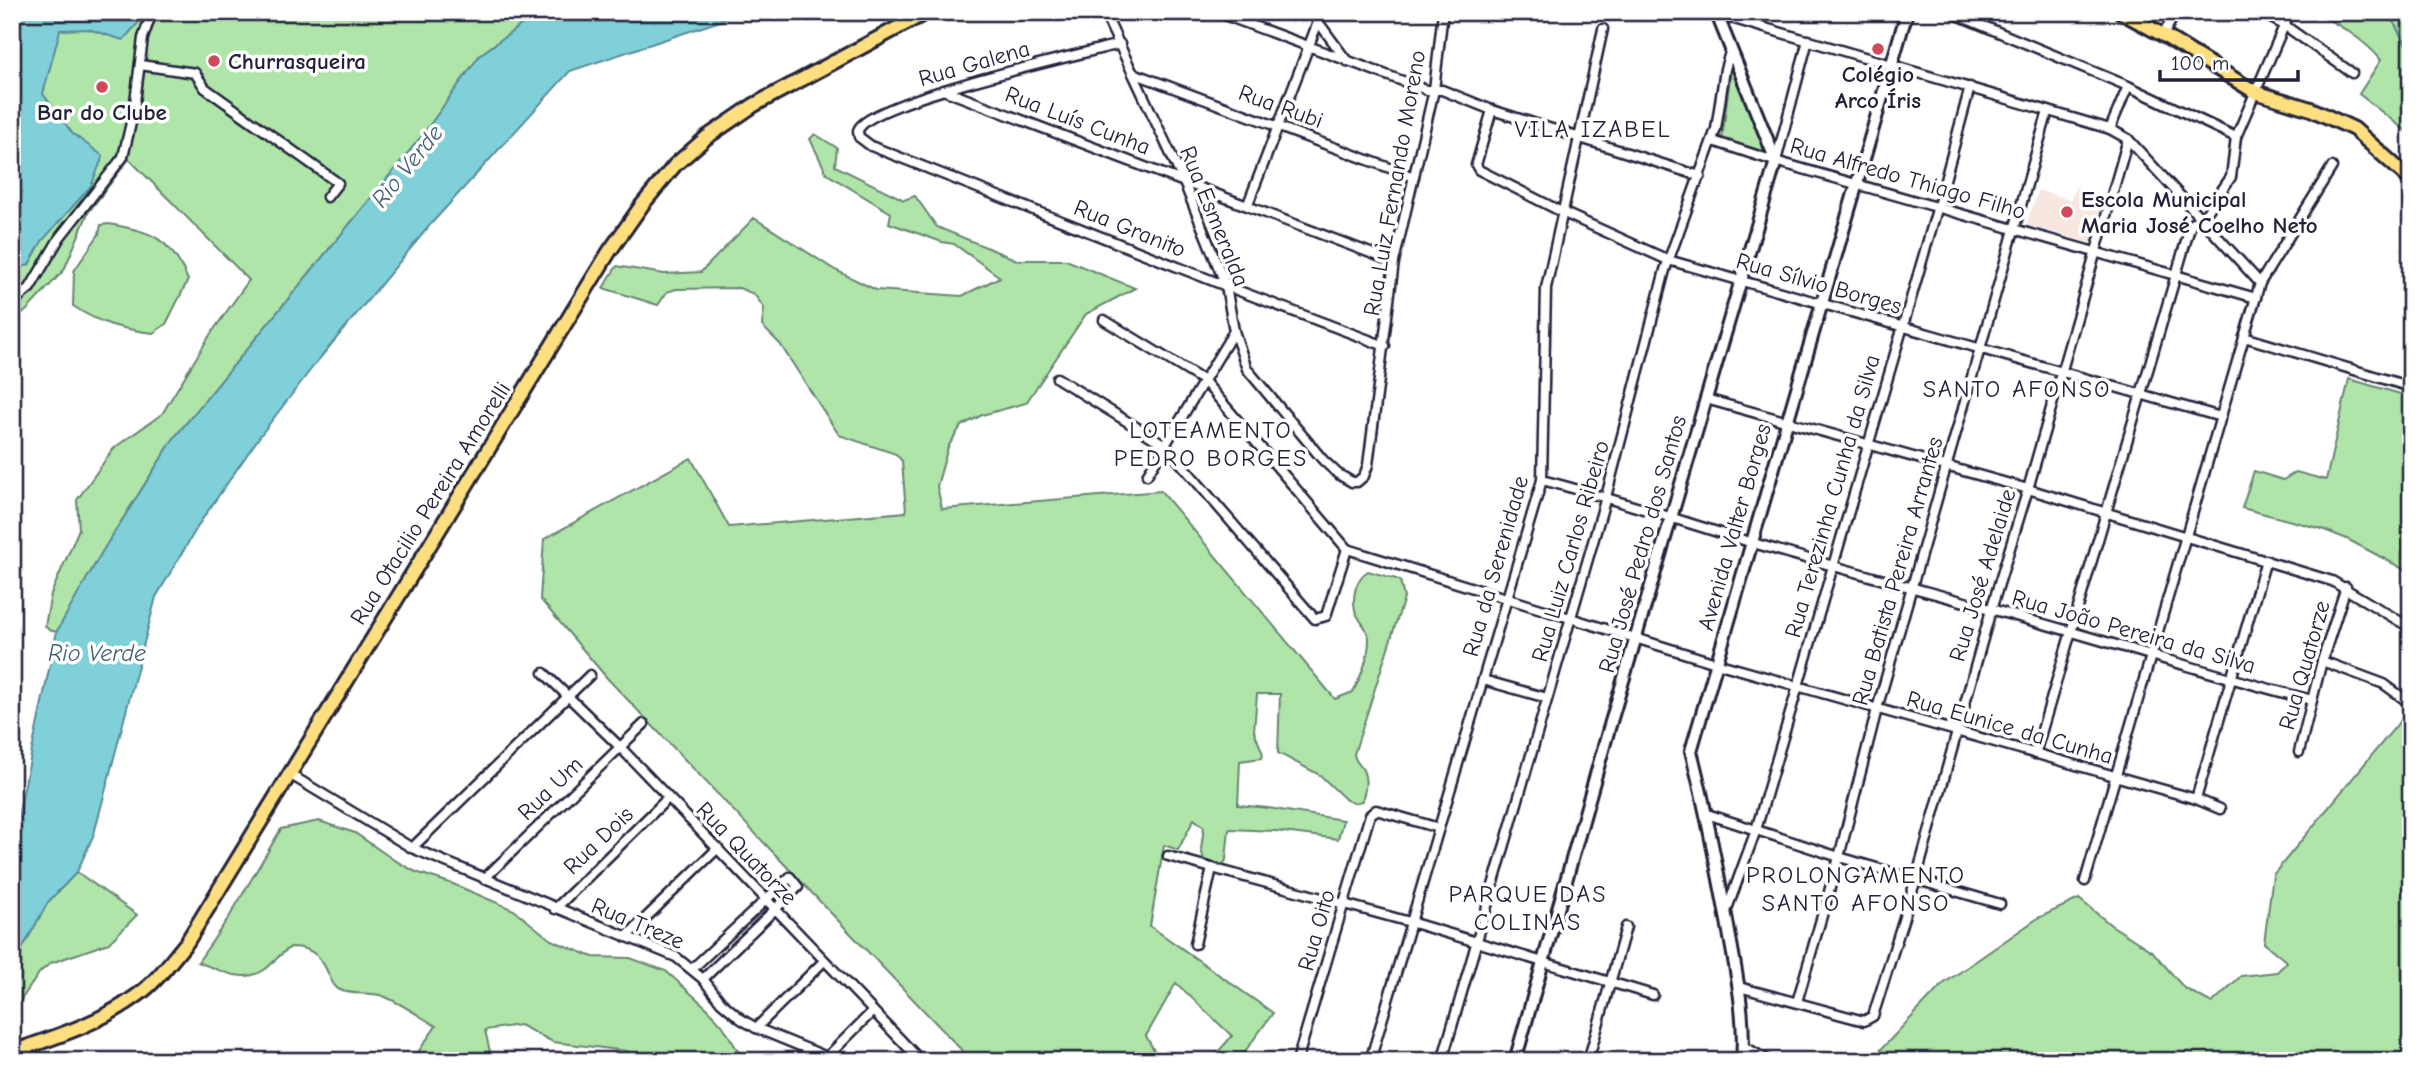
<svg xmlns="http://www.w3.org/2000/svg" width="2423" height="1073" viewBox="0 0 2423 1073" font-family="'Comic Neue',sans-serif">
<rect width="100%" height="100%" fill="#fff"/>
<filter id="ink" filterUnits="userSpaceOnUse"><feTurbulence type="fractalNoise" baseFrequency=".0143" numOctaves="2"/><feDisplacementMap in="SourceGraphic" scale="14" xChannelSelector="R" yChannelSelector="G"/><feConvolveMatrix kernelMatrix="1 2 1 2 8 2 1 2 1" color-interpolation-filters="sRGB"/></filter>
<g filter="url(#ink)">
<path fill="#f8e7e1" d="M2076,187L2109,196L2095,241L2090,243L2026,225L2038,190L2071,200Z"/>
<g fill="#afe5a8" stroke="#688472" stroke-width="2">
<path d="M12,12H539L480,55L422,136L174,438L102,552L57,632L49,630L45,626L51,594L79,529L77,500L114,448L162,414L210,335L249,280L129,159L88,213L64,270L26,311L12,319Z"/>
<path d="M2315,12H2411V135L2359,94L2381,60C2364,39 2339,25 2315,12Z"/>
<path d="M1731,68L1766,152L1722,139Z"/>
<path d="M815,134L837,148L835,166L904,200L915,196L937,227L1017,260H1066L1135,288L1086,314L1026,403L982,415L961,426L948,447L937,486L942,509L1161,491L1335,699L1353,692C1361,676 1369,658 1369,639C1369,628 1358,621 1355,610C1352,596 1356,578 1368,571L1400,580L1404,598L1354,754C1355,762 1359,763 1363,770C1368,780 1365,791 1362,801L1354,803L1346,800L1320,775L1278,753L1280,694H1257L1254,731L1263,754L1262,758L1240,761L1238,805L1268,808L1343,820L1338,839L1275,831L1229,829L1226,860L1223,865L1204,860L1201,849L1204,827L1194,819L1178,850L1164,845L1150,926L1273,1013L1238,1061H1210L1232,1036L1176,983L1146,1036L1160,1061H972L607,678L540,599L544,539L691,458L729,527L906,512L902,461L896,454L839,435L780,344L762,326L764,308L754,294L739,288L676,289L667,292L658,305L603,288L617,266L664,274L701,272L754,218L835,270L876,290L962,296L1000,277L954,244L942,242L889,223L891,213L827,174L810,139Z"/>
<path d="M109,224C152,232 170,237 188,280L166,324L153,333C121,329 100,324 73,306L74,271L99,234L101,225Z"/>
<path d="M2349,379L2411,397V573L2347,539L2322,529L2242,508L2254,471L2283,480L2296,472L2326,480Z"/>
<path d="M2409,710L2411,1061H1870L1943,984L2038,918L2079,899L2111,925L2153,952L2184,988L2212,1003L2241,976L2277,972L2287,962L2264,943L2273,875Z"/>
<path d="M319,821L355,833L394,860L416,872L453,884L514,910L551,940L593,957L630,958L666,971L708,1009L723,1026L744,1061H652L627,1051L553,1042L520,1025L485,1030L492,1061H412L436,1026C419,1016 401,1003 383,996C370,991 353,996 340,990C325,984 331,947 291,947C280,953 274,963 264,970C243,984 219,970 198,962L231,914L281,829Z"/>
<path d="M77,872L137,915L109,943L51,963L40,972L12,1013V967L48,902Z"/>
</g>
<g fill="#7fd0d8" stroke="#5a8a99" stroke-width="2">
<path d="M12,12H143L140,21L123,40L88,29L60,30L43,94L73,134L103,156L91,186L42,241L29,265L19,268L12,263Z"/>
<path d="M539,12H736L720,21L570,71L430,225L315,364L260,436L201,521L156,597L94,834L77,872L48,902L12,967V846L57,631L102,552L174,438L422,136L480,55Z"/>
</g>
<g fill="none" stroke-linecap="round" stroke-linejoin="round">
<path stroke="#5a8a99" stroke-width="2.5" d="M2388,12L2411,53"/>
<g stroke="#22223b" stroke-width="13">
<g id="minor">
<path d="M1104,12L1183,180L1226,286L1234,331L1247,369L1323,460L1338,474L1352,482H1357L1364,476L1368,465L1394,262L1434,90L1443,12"/>
<path d="M1216,12L1427,90H1442L1492,110L1700,176"/>
<path d="M1311,12L1347,61"/>
<path d="M1950,12L2128,86L2236,137"/>
<path d="M2260,12L2284,25L2352,73"/>
<path d="M1717,14L2110,129L2128,139L2260,283"/>
<path d="M2163,35L2176,12"/>
<path d="M1120,44C1076,55 881,99 860,127C857,131 858,131 859,137L871,146L1226,286L1385,346"/>
<path d="M140,65L195,73L205,88L338,183L327,197"/>
<path d="M1133,73L1414,177"/>
<path d="M943,90L1394,262"/>
<path d="M1492,110L1476,165L1479,170L1562,212L1668,260L2221,417"/>
<path d="M2110,129L2128,86"/>
<path d="M1713,141L1768,159L2256,298"/>
<path d="M1776,161L1808,40"/>
<path d="M1248,204L1318,22"/>
<path d="M12,303L30,288L60,237L123,157L134,110L143,38L152,12"/>
<path d="M1104,320L1204,381L1347,549"/>
<path d="M2244,337L2411,387"/>
<path d="M1057,378L1165,445L1315,619L1326,616L1347,549"/>
<path d="M1706,399L2028,489L2332,581L2411,628"/>
<path d="M1147,475L1234,331"/>
<path d="M1542,480C1612,498 1681,521 1750,542C1857,574 1965,601 2072,632C2152,655 2231,680 2312,700"/>
<path d="M1347,549L1716,663L2196,799L2220,809"/>
<path d="M2322,661L2384,684L2411,704"/>
<path d="M544,673L620,747L921,1061"/>
<path d="M1483,680L1547,698"/>
<path d="M2299,752L2322,661L2346,587"/>
<path d="M2035,754L2191,224L2205,215L2231,177L2236,137L2290,12"/>
<path d="M291,775L412,848L676,957L703,979L721,1002L741,1019L756,1028L827,1057L830,1061"/>
<path d="M2196,799L2266,560"/>
<path d="M1707,814L1839,857L2000,904"/>
<path d="M412,848L590,675"/>
<path d="M1168,856L1410,922L1653,995"/>
<path d="M484,879L644,724"/>
<path d="M2085,881L2260,283L2332,167"/>
<path d="M555,909L668,798"/>
<path d="M1726,912L1756,830L1938,206L1970,87"/>
<path d="M626,937L718,848"/>
<path d="M1195,944L1212,868"/>
<path d="M692,969L790,877L798,887L703,979"/>
<path d="M1739,987L1864,1021L1873,1016L1916,879L1991,610L2028,489L2128,139"/>
<path d="M1797,1002L1839,857L1877,709L2048,111"/>
<path d="M756,1028L824,961"/>
<path d="M1743,1046L1769,1061"/>
<path d="M827,1057L873,1011"/>
<path d="M1297,1061L1370,815L1376,810L1439,828"/>
<path d="M1370,1061L1542,480L1546,288L1603,29"/>
<path d="M1442,1061L1606,497L1665,270L1716,129L1725,69L1730,52"/>
<path d="M1588,1061L1626,927"/>
</g>
</g>
<g stroke="#22223b" stroke-width="16">
<g id="tertiary">
<path d="M1515,1061L1608,732L1776,161L1716,12"/>
<path d="M1742,1061C1746,1014 1735,967 1727,921C1716,864 1706,808 1691,751L1907,12"/>
</g>
</g>
<g stroke="#22223b" stroke-width="18">
<g id="primary">
<path d="M2121,12L2163,35L2255,92L2311,109L2354,129L2411,180"/>
<path d="M12,1052C55,1037 98,1024 135,997C156,983 171,961 187,942L609,252L642,205L675,165L707,137L754,105L927,12"/>
</g>
</g>
<use href="#minor" stroke="#fff" stroke-width="8"/>
<use href="#tertiary" stroke="#fff" stroke-width="10"/>
<use href="#primary" stroke="#fedf80" stroke-width="12"/>
</g>
</g>
<g fill="#d1495b" stroke="#fff" stroke-width="2.5">
<circle cx="1878" cy="49" r="7"/>
<circle cx="214" cy="61" r="7"/>
<circle cx="102" cy="87" r="7"/>
<circle cx="2067" cy="212" r="7"/>
</g>
<g text-anchor="middle" stroke-width="7" stroke-linejoin="round" paint-order="stroke">
<g font-size="23" font-weight="bold" fill="#22223b" stroke="#fff" text-anchor="start">
<text x="228" y="69">Churrasqueira</text>
<text x="1878" y="82" text-anchor="middle">Colégio<tspan x="1878" dy="26">Arco Íris</tspan></text>
<text x="102" y="120" text-anchor="middle">Bar do Clube</text>
<text x="2081" y="207">Escola Municipal<tspan x="2081" dy="26">Maria José Coelho Neto</tspan></text>
</g>
<g font-size="23" fill="#22223b" stroke="#fff">
<text transform="translate(974 63) rotate(-16)" y="8">Rua Galena</text>
<text transform="translate(1281 106) rotate(20)" y="8">Rua Rubi</text>
<text transform="translate(1078 120) rotate(21)" y="8">Rua Luís Cunha</text>
<text transform="translate(1908 178) rotate(16)" y="8">Rua Alfredo Thiago Filho</text>
<text transform="translate(1394 183) rotate(-80)" y="8">Rua Luiz Fernando Moreno</text>
<text transform="translate(1215 216) rotate(68)" y="8">Rua Esmeralda</text>
<text transform="translate(1130 228) rotate(22)" y="8">Rua Granito</text>
<text transform="translate(1819 283) rotate(16)" y="8">Rua Sílvio Borges</text>
<text transform="translate(1832 496) rotate(-74)" y="8">Rua Terezinha Cunha da Silva</text>
<text transform="translate(430 503) rotate(-58)" y="8">Rua Otacilio Pereira Amorelli</text>
<text transform="translate(1734 527) rotate(-74)" y="8">Avenida Valter Borges</text>
<text transform="translate(1642 544) rotate(-74)" y="8">Rua José Pedro dos Santos</text>
<text transform="translate(1570 551) rotate(-74)" y="8">Rua Luiz Carlos Ribeiro</text>
<text transform="translate(1495 566) rotate(-74)" y="8">Rua da Serenidade</text>
<text transform="translate(1897 571) rotate(-74)" y="8">Rua Batista Pereira Arrantes</text>
<text transform="translate(1982 575) rotate(-73)" y="8">Rua José Adelaide</text>
<text transform="translate(2134 631) rotate(16)" y="8">Rua João Pereira da Silva</text>
<text transform="translate(2304 665) rotate(-74)" y="8">Rua Quatorze</text>
<text transform="translate(2010 727) rotate(16)" y="8">Rua Eunice da Cunha</text>
<text transform="translate(550 788) rotate(-44)" y="8">Rua Um</text>
<text transform="translate(598 840) rotate(-44)" y="8">Rua Dois</text>
<text transform="translate(747 853) rotate(46)" y="8">Rua Quatorze</text>
<text transform="translate(638 923) rotate(23)" y="8">Rua Treze</text>
<text transform="translate(1316 930) rotate(-74)" y="8">Rua Oito</text>
</g>
<g font-size="24" letter-spacing="2" fill="#22223b" stroke="#fff">
<text x="1593" y="137">VILA IZABEL</text>
<text x="2017" y="397">SANTO AFONSO</text>
<text x="1211" y="438">LOTEAMENTO<tspan x="1211" dy="28">PEDRO BORGES</tspan></text>
<text x="1856" y="883">PROLONGAMENTO<tspan x="1856" dy="28">SANTO AFONSO</tspan></text>
<text x="1528" y="902">PARQUE DAS<tspan x="1528" dy="28">COLINAS</tspan></text>
</g>
<g font-size="24" font-style="italic" fill="#435f72" stroke="#fff">
<text transform="translate(407 166) rotate(-51)" y="8">Rio Verde</text>
<text x="97" y="661">Rio Verde</text>
</g>
</g>
<rect width="2423" height="1073" fill="none" stroke="#fff" stroke-width="42"/>
<rect x="21" y="21" width="2381" height="1031" fill="none" stroke="#22223b" stroke-width="2.5" filter="url(#ink)"/>
<path d="M2160 70v10h138v-10" fill="none" stroke="#22223b" stroke-width="3.5"/>
<text x="2171" y="70" font-size="21" fill="#22223b" stroke="#ffffff" stroke-width="5" paint-order="stroke">100 m</text>
</svg>
